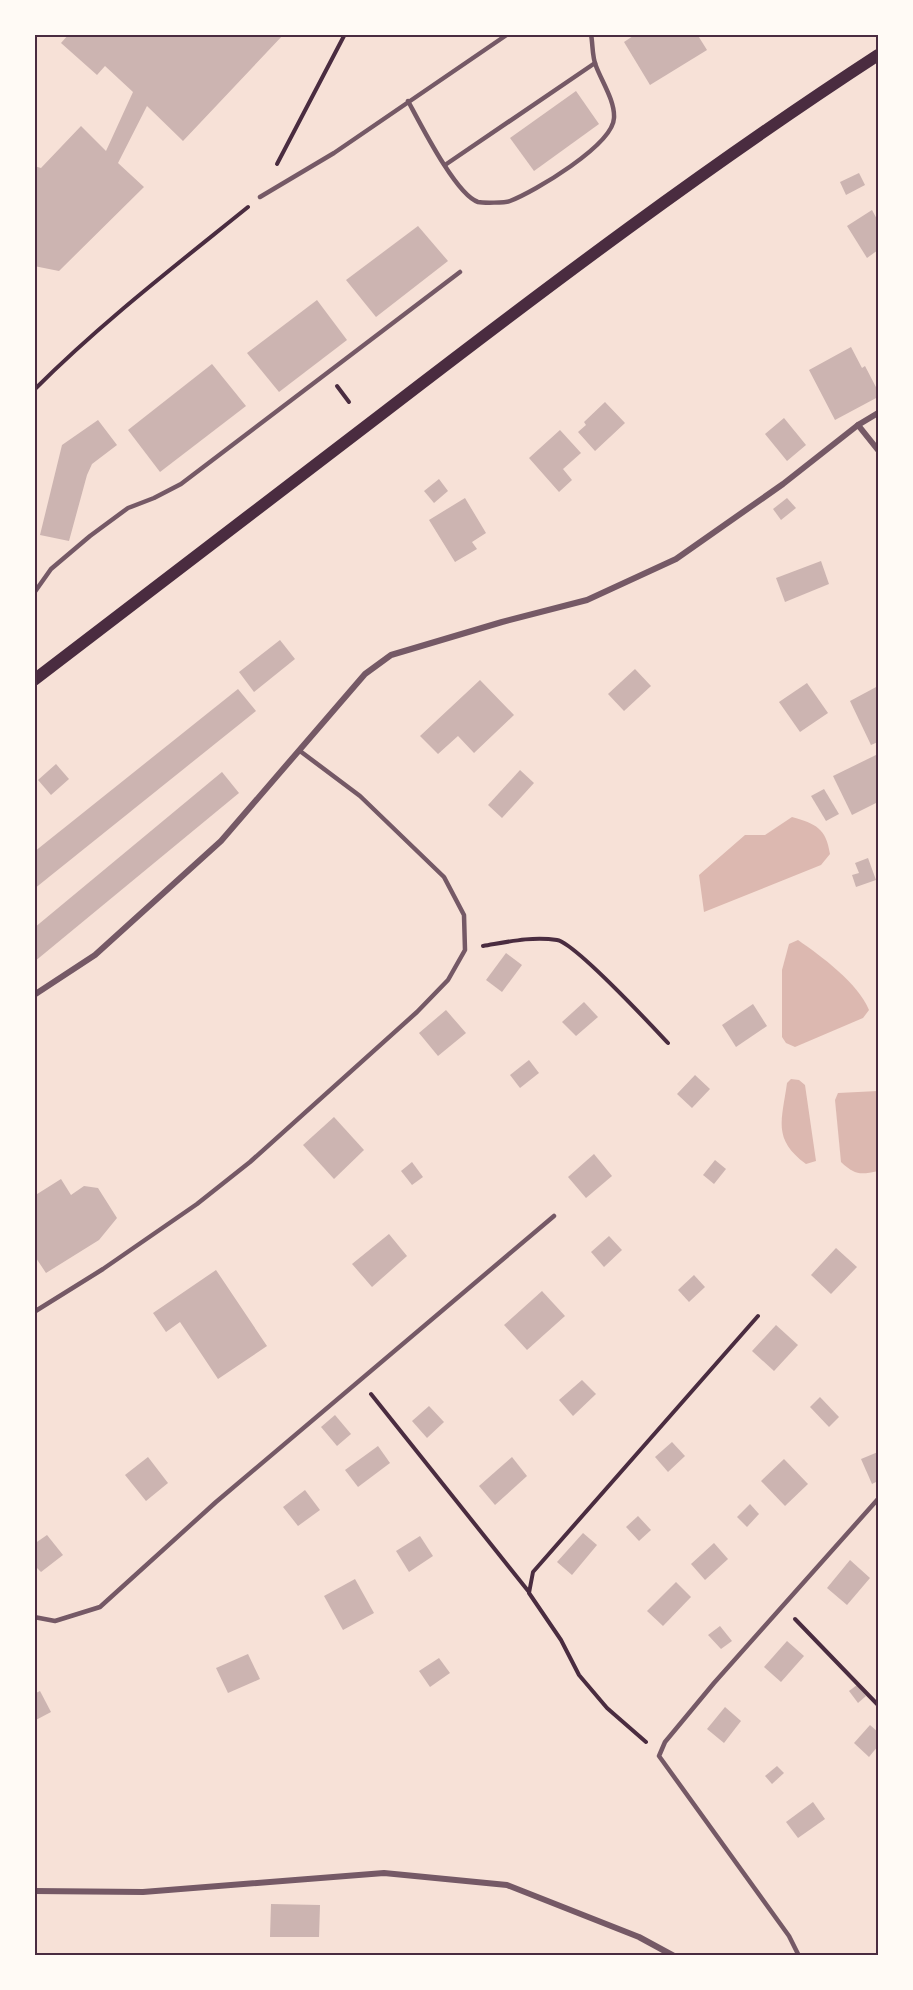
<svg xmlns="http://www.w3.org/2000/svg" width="913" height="1990" viewBox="0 0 913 1990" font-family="'Sofia Sans Condensed',sans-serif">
<rect width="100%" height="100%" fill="#f7e1d7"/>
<g fill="#dcb8b0">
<path d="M792,817C816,824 826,828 830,854L821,865L704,912L699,875L745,835H765Z"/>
<path d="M798,940C821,956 858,983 869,1010L863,1018L795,1047L786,1043L782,1037V970L789,944Z"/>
<path d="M791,1079L799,1080L805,1085L816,1161L806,1164C772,1139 782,1120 787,1083Z"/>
<path d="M878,1091V1171C860,1175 855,1175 841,1162L835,1100L838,1093Z"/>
</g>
<g fill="#ccb4b1">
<path d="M69,34H284L183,141L147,106L118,163L144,187L59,271L34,266V166L41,168L81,126L106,151L133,92L105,66L97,75L61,43Z"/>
<path d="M636,34H697L707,50L650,85L624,42Z"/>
<path d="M576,91L599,124L534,171L510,138Z"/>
<path d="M859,173L865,185L846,195L840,182Z"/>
<path d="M872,210L878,221V250L867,258L847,226Z"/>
<path d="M418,226L448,261L376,317L346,280Z"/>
<path d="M317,300L347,340L279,392L247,353Z"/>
<path d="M851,347L862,368L865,366L878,391V397L835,420L809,370Z"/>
<path d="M212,364L246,406L160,472L128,430Z"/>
<path d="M605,402L625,423L595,451L578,432L586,425L584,422Z"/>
<path d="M784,418L806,445L787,461L765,434Z"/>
<path d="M98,420L117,445L92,464L87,475L69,541L40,535L62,445Z"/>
<path d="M560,430L581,453L563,469L572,480L559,492L529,458Z"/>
<path d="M439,479L448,491L434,503L424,491Z"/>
<path d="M465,498L486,533L472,542L477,549L455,562L429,520Z"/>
<path d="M787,498L796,508L781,520L773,509Z"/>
<path d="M821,561L829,584L785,602L776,578Z"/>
<path d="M280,640L295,659L254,692L239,672Z"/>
<path d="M635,669L651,686L624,711L608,694Z"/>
<path d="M480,680L514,715L474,753L458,736L438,754L420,736Z"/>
<path d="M807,683L828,713L800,732L779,702Z"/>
<path d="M878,686V742L871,745L850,701Z"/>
<path d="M238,689L256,711L34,889V852Z"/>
<path d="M878,754V802L852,815L833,776Z"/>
<path d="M56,764L69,779L51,795L38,780Z"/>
<path d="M520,770L534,783L502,818L488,805Z"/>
<path d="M222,772L239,793L34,962V928Z"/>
<path d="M824,789L839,814L826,821L811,796Z"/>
<path d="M868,858L876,880L856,887L852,875L859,873L855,863Z"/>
<path d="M506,953L522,965L502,992L486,980Z"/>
<path d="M584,1002L598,1017L576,1036L562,1022Z"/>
<path d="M753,1004L767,1026L736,1047L722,1025Z"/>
<path d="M446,1010L466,1033L438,1056L419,1033Z"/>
<path d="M529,1060L539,1073L520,1088L510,1075Z"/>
<path d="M695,1075L710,1089L692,1108L677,1094Z"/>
<path d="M334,1117L364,1150L334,1179L303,1145Z"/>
<path d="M594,1154L612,1176L586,1198L568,1177Z"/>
<path d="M715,1160L726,1169L714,1184L703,1175Z"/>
<path d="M412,1162L423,1177L412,1185L401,1171Z"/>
<path d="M61,1179L71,1195L84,1186L98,1188L117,1218L99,1240L46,1273L34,1255V1196Z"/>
<path d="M389,1234L407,1256L372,1287L352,1264Z"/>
<path d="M609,1236L622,1250L604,1267L591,1252Z"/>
<path d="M836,1248L857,1267L831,1294L811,1275Z"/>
<path d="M216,1270L267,1346L218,1379L180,1322L166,1332L153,1313Z"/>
<path d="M694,1275L705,1287L689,1302L678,1290Z"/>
<path d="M542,1291L565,1316L527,1350L504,1325Z"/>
<path d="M776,1325L798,1345L774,1371L752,1351Z"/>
<path d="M582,1380L596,1394L573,1416L559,1400Z"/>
<path d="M820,1397L839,1417L829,1427L810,1407Z"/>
<path d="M429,1406L444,1422L427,1438L412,1421Z"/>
<path d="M335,1415L351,1434L337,1446L321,1427Z"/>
<path d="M672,1442L685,1456L668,1472L655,1457Z"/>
<path d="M378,1446L390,1463L358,1487L345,1470Z"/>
<path d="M878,1452V1481L872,1484L861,1459Z"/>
<path d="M148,1457L168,1483L146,1501L125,1475Z"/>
<path d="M512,1457L527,1476L495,1505L479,1486Z"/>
<path d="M784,1459L808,1484L785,1506L761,1481Z"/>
<path d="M305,1490L320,1510L298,1526L283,1507Z"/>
<path d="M750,1504L759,1514L747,1527L737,1517Z"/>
<path d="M638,1516L651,1530L639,1541L626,1527Z"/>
<path d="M583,1533L597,1545L572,1575L557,1562Z"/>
<path d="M47,1535L63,1555L41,1572L34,1565V1544Z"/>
<path d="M420,1536L433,1556L409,1572L396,1551Z"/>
<path d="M714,1543L728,1559L705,1580L691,1564Z"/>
<path d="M850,1560L870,1578L847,1605L827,1588Z"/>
<path d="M355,1579L374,1613L343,1630L324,1596Z"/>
<path d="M676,1582L691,1597L663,1626L647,1611Z"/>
<path d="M720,1626L732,1641L721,1649L708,1635Z"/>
<path d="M787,1641L804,1656L781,1682L764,1667Z"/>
<path d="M248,1654L260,1679L228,1693L216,1668Z"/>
<path d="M439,1658L450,1673L430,1687L419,1671Z"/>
<path d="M857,1685L866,1696L858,1703L849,1691Z"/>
<path d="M40,1691L51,1712L34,1721V1694Z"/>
<path d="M725,1707L741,1721L724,1743L707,1729Z"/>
<path d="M870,1725L878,1732V1746L869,1757L854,1743Z"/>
<path d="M777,1766L784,1773L772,1784L765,1776Z"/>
<path d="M813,1802L825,1819L798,1838L786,1822Z"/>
<path d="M271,1904L320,1905L319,1937H270Z"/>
</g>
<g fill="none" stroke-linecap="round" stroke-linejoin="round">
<g stroke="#4a2c40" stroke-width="4">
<path d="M277,164L345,34"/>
<path d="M337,386L349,402"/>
<path d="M34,390C101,323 175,266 248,207"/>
<path d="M483,946C507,942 532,936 557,940C575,943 651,1025 668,1043"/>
<path d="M371,1394L529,1592"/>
<path d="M795,1619L878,1705"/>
<path d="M646,1742L607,1708L579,1675L561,1640L529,1593L533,1572L758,1316"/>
</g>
<g stroke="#755966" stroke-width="4.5">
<path d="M408,101C420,123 456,195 478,202C483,203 505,203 510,201C534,192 613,145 614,118C615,101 602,82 596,66C592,57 593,45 591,34"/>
<path d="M445,165L595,63"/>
<path d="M260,197L334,153L508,34"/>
<path d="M34,593L51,569L90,536L128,508L154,498L181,484L460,272"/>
<path d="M34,1312L103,1269L197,1204L250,1162L417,1012L448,980L465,950L464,915L444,877L360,796L300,751"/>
<path d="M34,1617L55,1621L100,1607L216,1502L554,1216"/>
<path d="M799,1956L789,1936L659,1756L665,1742L714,1683L878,1499"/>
</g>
<g stroke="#755966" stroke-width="6">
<path d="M858,425L878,450"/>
<path d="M34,995L95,955L221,841L365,674L391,655L502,622L587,600L676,559L783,484L858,425L878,413"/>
<path d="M34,1891L143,1892L384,1873L507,1885L639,1937L674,1956"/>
</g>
<path stroke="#4a2c40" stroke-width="12" d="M34,680C152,590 269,500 387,410C547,287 709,165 878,55"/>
</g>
<rect width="913" height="1990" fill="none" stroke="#fffaf5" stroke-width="72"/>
<rect x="36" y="36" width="841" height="1918" fill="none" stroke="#4a2c40" stroke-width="2"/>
</svg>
